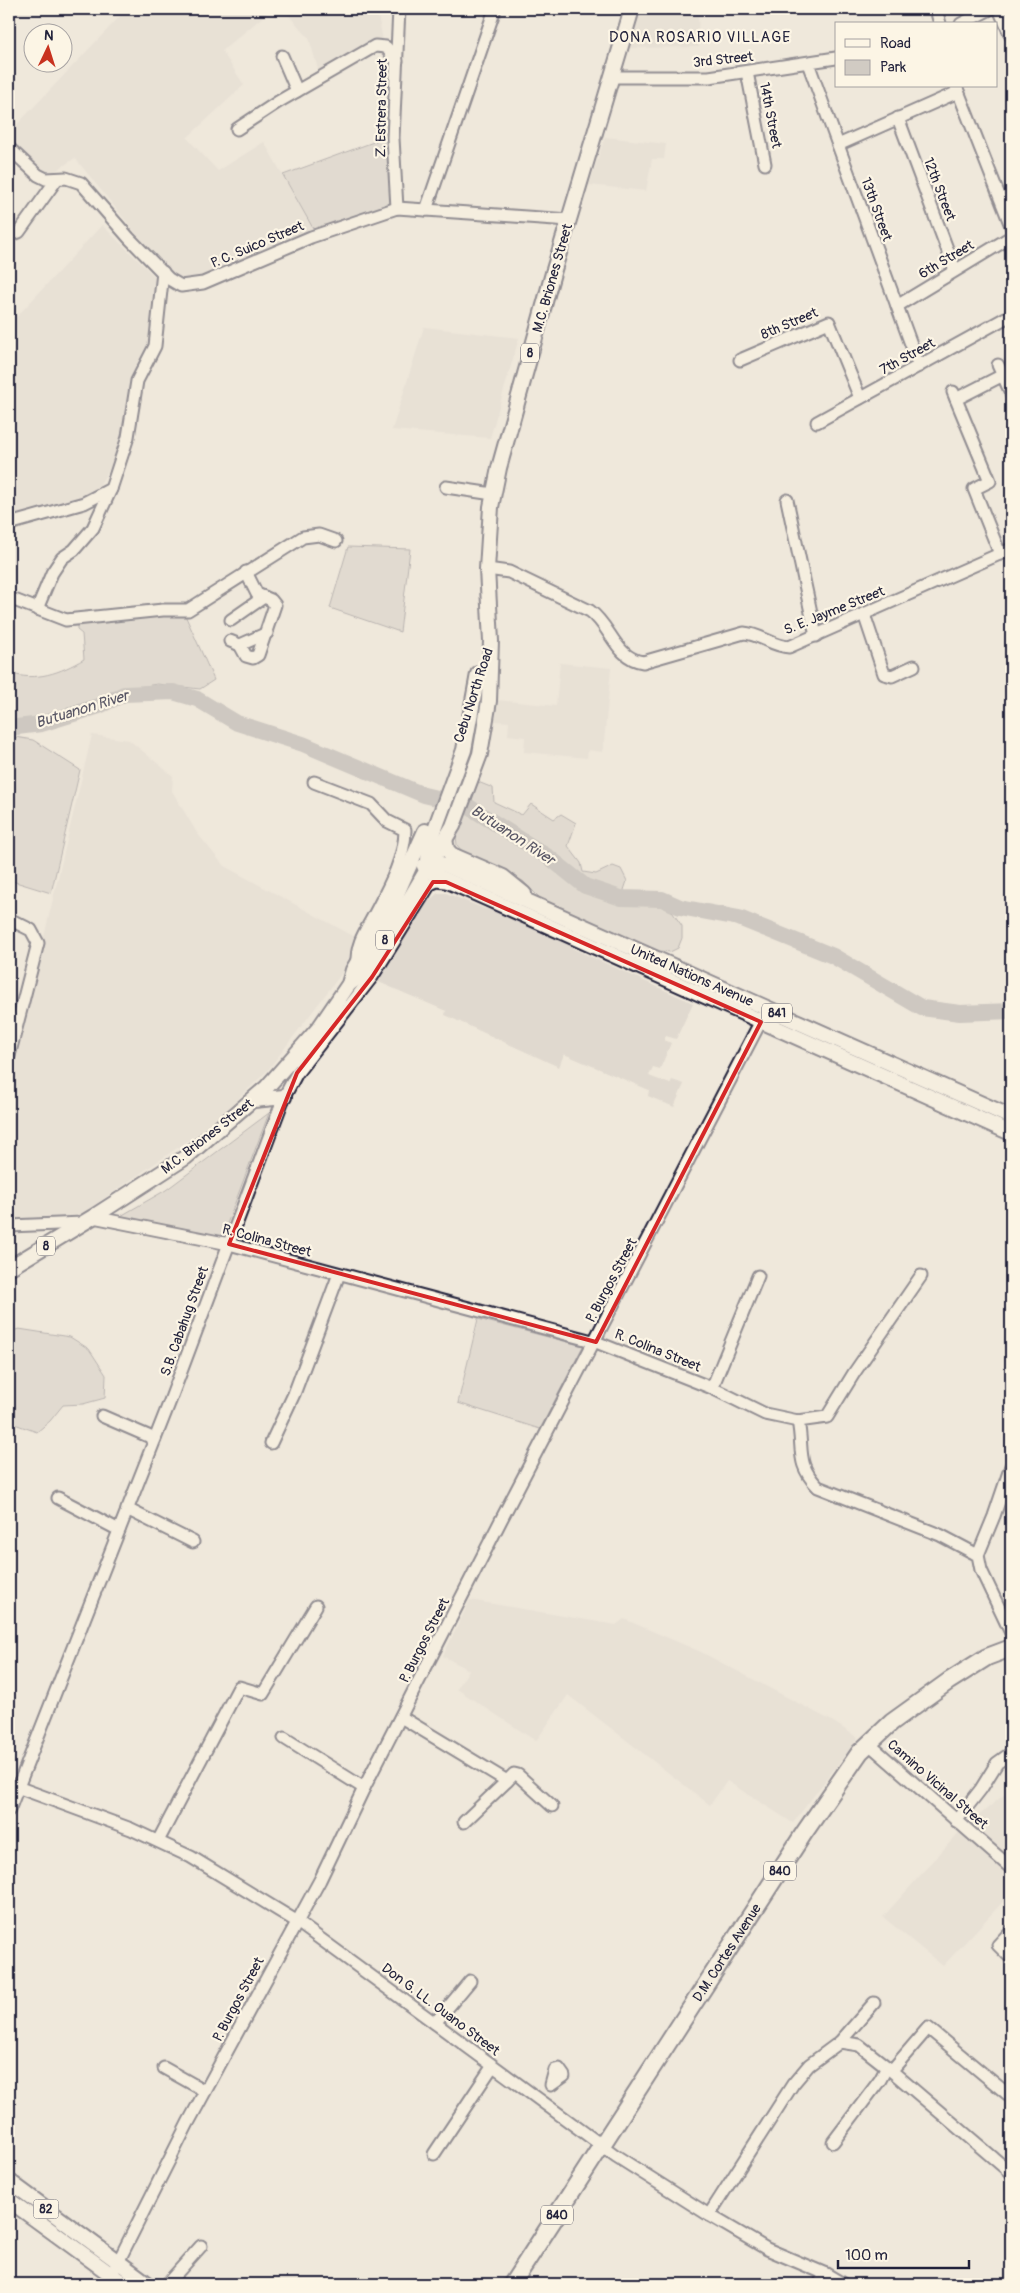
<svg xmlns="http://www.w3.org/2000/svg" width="1020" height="2293" viewBox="0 0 1020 2293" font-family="Pangolin,sans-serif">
<rect width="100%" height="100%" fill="#efe8db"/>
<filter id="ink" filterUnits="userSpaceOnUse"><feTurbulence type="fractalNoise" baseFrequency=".02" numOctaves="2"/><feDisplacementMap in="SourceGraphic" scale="10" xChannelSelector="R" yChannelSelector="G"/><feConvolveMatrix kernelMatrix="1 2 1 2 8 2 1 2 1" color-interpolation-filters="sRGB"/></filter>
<g filter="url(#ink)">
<g fill="#e0d9cf">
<path d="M127,9H272L222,51L244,85L187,138L218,171L264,142L314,230L196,282L180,281L169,274L75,158L48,176L9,138V133Z"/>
<path d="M283,9H395L378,16L383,40L320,76L309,38Z"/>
<path d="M641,9L698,12L699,47L628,48Z"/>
<path d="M605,137L666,144L664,159H652L646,191L589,185Z"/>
<path d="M102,225L155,277L153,339L124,433L111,467L94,493L9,519V325Z"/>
<path d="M424,327L519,338L490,438L392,430Z"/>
<path d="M560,663L611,668L603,752L588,750L587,758L524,752L525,737L508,735L509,722L495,721L496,700L556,706Z"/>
<path d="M92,735L129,740L173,776L172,791L197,833L224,866L357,938L342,973L268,1070L212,1124L80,1215L9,1219V1084Z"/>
<path d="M438,893H446L485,909L498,911L563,937L574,949L693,1003L676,1039L666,1036L664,1040L671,1043L660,1069L653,1067L649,1076L670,1084L672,1080L684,1084L674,1107L648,1096L649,1090L564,1054L559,1067L445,1015L446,1011L432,1005L374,980L428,901Z"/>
<path d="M470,1600L616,1625L624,1619L701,1652L832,1721L858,1738L793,1823L727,1781L710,1805L568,1695L536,1741L457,1689L469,1670L443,1656Z"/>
<path d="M1011,1789V1868L965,1827Z"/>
<path d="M961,1830L1011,1878V1893L943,1966L883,1917Z"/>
</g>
<g fill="#d1cbc3" stroke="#7a767f">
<path d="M390,136L393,205L314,230L283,175Z"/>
<path d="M348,547L410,549L400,632L330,608Z"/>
<path d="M144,615H185L214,680L200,689L157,684L121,690L95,703L58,715L9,724V673C36,682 60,673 84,659L82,634L77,630V624L82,622L96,623Z"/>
<path d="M9,736L33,740L80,770L51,893L9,880Z"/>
<path d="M478,782L493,788L494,802L522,815L531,804L554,819L561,814L576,823L568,846L581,863L583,872L596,874L613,866L621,869L627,881L624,890L627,897L668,906L682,926V938L678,948L670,952L660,951L544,902L523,881L467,857L457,845L456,836Z"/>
<path d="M269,1113L222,1237L119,1217L166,1190Z"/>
<path d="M478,1319L583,1346L540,1429L458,1403Z"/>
<path d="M19,1329L70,1337L89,1349L106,1375L105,1398L83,1404L63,1405L50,1421L37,1432L9,1422V1332Z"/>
</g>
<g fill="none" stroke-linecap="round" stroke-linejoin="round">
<path stroke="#a6a2a2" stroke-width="16" d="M9,728L41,724L99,706L124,694L173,692L197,699L237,723L303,744L424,795L466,805L550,858L585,886L621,898L662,899L680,907L739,918L833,956L922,1008L960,1013L1011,1011"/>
<g stroke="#22223b" stroke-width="15">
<g id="minor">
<path d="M936,9L940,24"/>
<path d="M999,9L1011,36"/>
<path d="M961,24L990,9"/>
<path d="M282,56L297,91"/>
<path d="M808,63L919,366"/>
<path d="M747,72L765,164"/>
<path d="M612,77H709L836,58"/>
<path d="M956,86L1011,226"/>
<path d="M898,118L955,270"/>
<path d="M237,129L278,102L375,46L386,47L397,61"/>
<path d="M838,145L958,92"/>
<path d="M9,148L38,175L46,179L66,178L81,183L129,238L169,279L181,286L203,283L311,237L397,208L569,220"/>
<path d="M397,208L393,138L399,9"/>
<path d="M426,210L495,9"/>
<path d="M9,235L19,232L57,179"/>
<path d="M897,306L1011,237"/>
<path d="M740,360L829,322L860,398"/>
<path d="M998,365L1011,393"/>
<path d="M953,392L990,481L974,489L1000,554"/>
<path d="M956,399L1003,375"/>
<path d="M817,422L1011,315"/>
<path d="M446,487L493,494"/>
<path d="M787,500L816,636"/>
<path d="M9,524L84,503L111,489"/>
<path d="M487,569L509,572L590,611C611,626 615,658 643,662L744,633C760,634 772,646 789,647L1011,549"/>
<path d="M9,598L66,620L163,610H188L303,537L319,535L336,541"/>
<path d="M37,609L52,573L62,558L74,550L93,528L111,489L128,437L137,381L155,346L163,272"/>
<path d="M864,614L884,674L892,676L914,666"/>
<path d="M231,620L264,597"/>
<path d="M230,641L240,645L267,633"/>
<path d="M240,645L246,656L253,658L258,655L275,605L271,600L257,594L246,572"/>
<path d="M314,782L371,804L387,821L405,830C405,860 386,892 373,917C364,933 356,945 357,964"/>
<path d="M9,919L31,930L38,943L9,1056"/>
<path d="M93,1217L229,1244L596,1342L712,1388L765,1414L798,1421"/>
<path d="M9,1226L83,1223"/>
<path d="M712,1388L758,1276"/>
<path d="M102,1416L155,1439"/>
<path d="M798,1421C804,1450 795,1463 818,1487L940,1535L974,1553L978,1555L981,1570L1011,1633"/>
<path d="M798,1421L827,1417L854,1373L921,1276"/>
<path d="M271,1443L294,1394L339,1274"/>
<path d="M58,1498L119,1530"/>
<path d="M127,1509L193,1542"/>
<path d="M978,1555L994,1516L1011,1466"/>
<path d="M401,1717L507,1781L464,1822"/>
<path d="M284,1738L364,1788"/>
<path d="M868,1743L1011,1868"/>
<path d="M507,1781L514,1774L518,1775L552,1806"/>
<path d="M9,1784L131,1829L191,1857L296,1921L616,2156L709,2215L767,2249L826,2274L843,2284"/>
<path d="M9,1810L170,1401L284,1097L297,1073L372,977L430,884L437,881L446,882"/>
<path d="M956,1821L981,1789L997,1763L1011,1753"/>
<path d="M158,1841L239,1687L263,1694L316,1606"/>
<path d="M1011,1931L998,1945L1011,1958"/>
<path d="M435,2023L470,1981"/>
<path d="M840,2042L874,2003"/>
<path d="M164,2068L205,2091"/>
<path d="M559,2069L564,2076L551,2085L555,2070Z"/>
<path d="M892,2070L928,2028L1011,2097"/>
<path d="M833,2142L880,2080L887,2067"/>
<path d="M434,2154L492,2067"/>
<path d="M709,2215L793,2084L809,2065L840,2042L859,2045L887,2067L1011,2173"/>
<path d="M107,2284L188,2123L320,1880L364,1788L501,1520L764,1015"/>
<path d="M167,2284L201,2246"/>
<path d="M819,2284L826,2274"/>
</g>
</g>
<g stroke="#22223b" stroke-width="18">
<g id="major">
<path d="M478,674L464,750L429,845L428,861L437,876L1011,1133"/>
<path d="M445,839L447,850L452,855L503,877L524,894"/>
<path d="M424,866L437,863L446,865L1011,1117"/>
<path d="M349,984L366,972L453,826L480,754L489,701L491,641L487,569L491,507L499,468L553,273L632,9"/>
<path d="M254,1100L284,1097"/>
<path d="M9,1268L93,1217L186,1157L267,1087L319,1028L349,984L353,970L396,896L425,831"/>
<path d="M9,2181L148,2284"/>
<path d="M9,2200L124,2284"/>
</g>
</g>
<g stroke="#22223b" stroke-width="20">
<g id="highway">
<path id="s1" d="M512,2284L804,1833L860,1752L892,1722L949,1681L987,1657L1011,1648"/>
</g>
</g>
<use href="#minor" stroke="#fcf5e5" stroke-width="11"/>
<use href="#major" stroke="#fcf5e5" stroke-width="14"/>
<use href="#highway" stroke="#fcf5e5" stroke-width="16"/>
</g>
</g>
<path d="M0 0H1020V2293H0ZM433,882H446L761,1022L596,1342L229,1244L297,1073L372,977Z" fill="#efe8db" fill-opacity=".55" fill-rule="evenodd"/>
<path fill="none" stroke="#d62828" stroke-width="4" stroke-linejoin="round" d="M433,882H446L761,1022L596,1342L229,1244L297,1073L372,977Z"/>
<g text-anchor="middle" stroke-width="4.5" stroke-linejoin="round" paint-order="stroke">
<g fill="#fcf5e5" stroke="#63616e" stroke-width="1">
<rect x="521" y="343.5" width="18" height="19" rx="4"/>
<rect x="376" y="930.5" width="18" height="19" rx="4"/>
<rect x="762" y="1003.5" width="30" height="19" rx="4"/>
<rect x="37" y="1236.5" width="18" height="19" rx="4"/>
<rect x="764" y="1861.5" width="32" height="19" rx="4"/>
<rect x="33.5" y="2199.5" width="25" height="19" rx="4"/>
<rect x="541" y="2205.5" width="32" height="19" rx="4"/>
</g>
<g font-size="12" font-weight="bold" fill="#22223b">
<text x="530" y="357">8</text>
<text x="385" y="944">8</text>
<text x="777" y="1017">841</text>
<text x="46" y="1250">8</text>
<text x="780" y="1875">840</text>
<text x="46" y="2213">82</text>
<text x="557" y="2219">840</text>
</g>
<g font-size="14" fill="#22223b" stroke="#fcf5e5">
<text transform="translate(723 59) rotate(-6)" y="5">3rd Street</text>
<text transform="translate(381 108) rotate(-89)" y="5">Z. Estrera Street</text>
<text transform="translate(771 115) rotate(79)" y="5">14th Street</text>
<text transform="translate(940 189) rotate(69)" y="5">12th Street</text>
<text transform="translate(877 209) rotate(70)" y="5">13th Street</text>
<text transform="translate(257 244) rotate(-23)" y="5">P. C. Suico Street</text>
<text transform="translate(946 259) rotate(-31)" y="5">6th Street</text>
<text transform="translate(552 278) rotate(-74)" y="5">M.C. Briones Street</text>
<text transform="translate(789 323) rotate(-23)" y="5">8th Street</text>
<text transform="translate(907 356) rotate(-29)" y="5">7th Street</text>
<text transform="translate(834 610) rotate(-22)" y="5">S. E. Jayme Street</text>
<text transform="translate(473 695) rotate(-72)" y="5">Cebu North Road</text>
<text transform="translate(692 975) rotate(24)" y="5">United Nations Avenue</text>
<text transform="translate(207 1136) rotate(-38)" y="5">M.C. Briones Street</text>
<text transform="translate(267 1240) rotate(15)" y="5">R. Colina Street</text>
<text transform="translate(611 1280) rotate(-62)" y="5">P. Burgos Street</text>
<text transform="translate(184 1321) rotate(-70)" y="5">S.B. Cabahug Street</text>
<text transform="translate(658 1350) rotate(22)" y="5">R. Colina Street</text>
<text transform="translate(424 1640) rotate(-63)" y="5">P. Burgos Street</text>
<text transform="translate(938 1784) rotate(41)" y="5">Camino Vicinal Street</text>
<text dy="5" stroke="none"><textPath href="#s1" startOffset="395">D.M. Cortes Avenue</textPath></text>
<text transform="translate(238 1999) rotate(-62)" y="5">P. Burgos Street</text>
<text transform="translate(441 2009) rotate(37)" y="5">Don G. LL. Ouano Street</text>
</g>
<g font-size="15" letter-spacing="1" fill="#22223b" stroke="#fcf5e5">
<text x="700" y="42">DONA ROSARIO VILLAGE</text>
</g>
<g font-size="15" font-style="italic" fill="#575564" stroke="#fcf5e5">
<text transform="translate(82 709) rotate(-17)" y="5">Butuanon River</text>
<text transform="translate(513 835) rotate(33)" y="5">Butuanon River</text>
</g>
</g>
<rect width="1020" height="2293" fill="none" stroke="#fcf5e5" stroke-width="30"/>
<rect x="15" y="15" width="990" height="2263" fill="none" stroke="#22223b" stroke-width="2" filter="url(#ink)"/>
<rect x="835" y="22" width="162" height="65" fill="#fcf5e5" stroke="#a5a1a1"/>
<rect x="845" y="39" width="25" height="8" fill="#fcf5e5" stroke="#a5a1a1"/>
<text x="880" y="48" font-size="15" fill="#22223b">Road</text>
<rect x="845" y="60" width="25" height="15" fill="#d1cbc3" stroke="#a5a1a1"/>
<text x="880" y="72" font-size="15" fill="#22223b">Park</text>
<g transform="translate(48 48) rotate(4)"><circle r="24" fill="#fcf5e5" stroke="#a5a1a1"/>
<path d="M0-4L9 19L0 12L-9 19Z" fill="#c8321e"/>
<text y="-8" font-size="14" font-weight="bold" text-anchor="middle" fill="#22223b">N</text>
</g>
<path d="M838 2260v8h131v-8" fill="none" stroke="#22223b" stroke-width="2.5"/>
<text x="845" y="2260" font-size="15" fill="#22223b" stroke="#fcf5e5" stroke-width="4" paint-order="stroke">100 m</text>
</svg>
